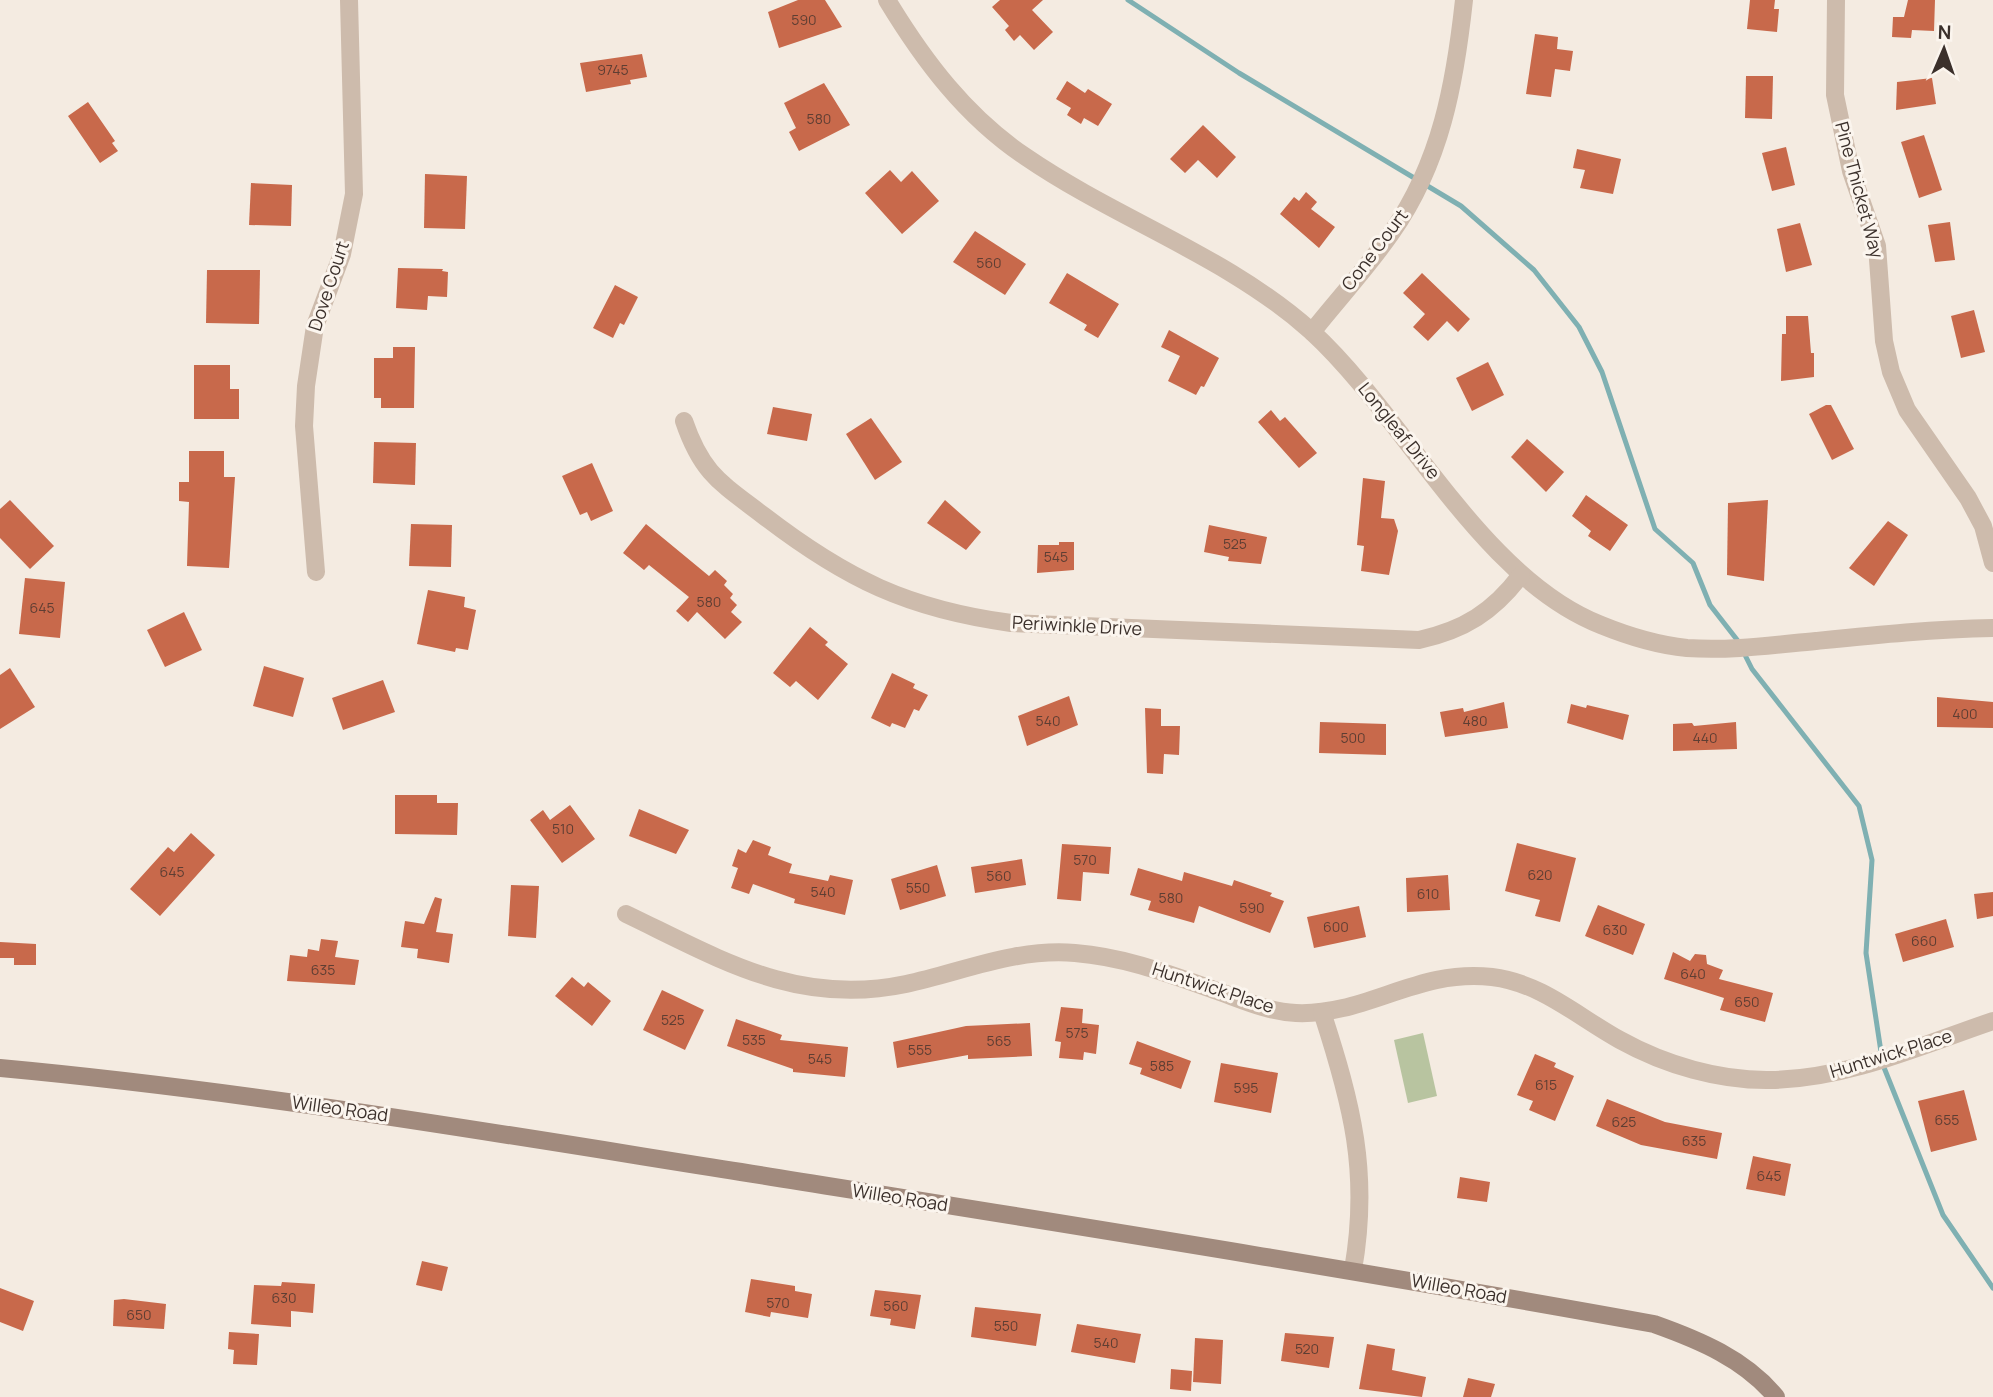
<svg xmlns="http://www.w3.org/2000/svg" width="1993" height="1397" viewBox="0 0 1993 1397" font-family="Manrope,sans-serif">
<rect width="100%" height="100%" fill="#f4ebe1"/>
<path fill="#b8c4a0" d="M1423,1033L1437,1096L1408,1103L1394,1040Z"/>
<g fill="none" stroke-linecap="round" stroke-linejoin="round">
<path stroke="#7fb0b2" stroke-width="5" d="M1128,0L1239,73L1461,206L1534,270L1579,327L1602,372L1655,529L1693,563L1710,605L1738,641L1752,669L1859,806L1872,860L1866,953L1883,1065L1943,1215L1993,1288"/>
</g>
<g fill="#c8694b">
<path d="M798,0H825L842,27L779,48L768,12Z"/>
<path d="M1000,0H1043L1032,10L1053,32L1034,50L1020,35L1014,41L1005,30L1009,26L992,7Z"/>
<path d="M1750,0H1775L1774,9H1779L1777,32L1747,29Z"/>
<path d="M1908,0H1935L1934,31L1912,30L1911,38L1892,37L1893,17H1904Z"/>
<path d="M1535,34L1558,37L1557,49L1573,51L1570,71L1555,69L1551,97L1526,94Z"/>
<path d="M642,54L647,77L630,80L631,84L586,92L580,63Z"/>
<path d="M1746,76H1773L1772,119L1745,118Z"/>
<path d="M1932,78L1936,104L1896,110L1897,82Z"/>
<path d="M1067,81L1085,93L1088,89L1112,104L1098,126L1084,118L1081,124L1067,115L1071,108L1056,99Z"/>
<path d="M824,83L850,125L799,151L789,132L796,128L784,103Z"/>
<path d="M88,102L115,141L112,143L118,151L100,163L68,116Z"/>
<path d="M1203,125L1236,157L1217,178L1198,160L1185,173L1170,159Z"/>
<path d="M1924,135L1942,190L1919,198L1901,142Z"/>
<path d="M1786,147L1795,185L1772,191L1762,153Z"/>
<path d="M1577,149L1621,159L1613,194L1580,188L1585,170L1573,168Z"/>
<path d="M890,170L901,182L912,171L939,201L902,234L865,193Z"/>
<path d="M425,174L467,176L465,229L424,228Z"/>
<path d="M251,183L292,185L291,226L249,225Z"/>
<path d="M1306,192L1317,202L1311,209L1335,227L1319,248L1280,214L1294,197L1299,201Z"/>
<path d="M1950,222L1955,260L1935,262L1928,225Z"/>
<path d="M1800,223L1812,265L1786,272L1777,229Z"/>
<path d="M975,231L1026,264L1005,295L953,262Z"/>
<path d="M398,268L443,269L442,271L448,272L447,297L428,296L427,310L396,308Z"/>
<path d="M207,270H260L259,324L206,323Z"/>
<path d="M1067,273L1119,304L1098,338L1084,330L1087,325L1049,303Z"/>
<path d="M1422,273L1470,319L1458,332L1447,321L1428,341L1413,327L1425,314L1403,293Z"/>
<path d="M615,285L638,297L624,325L620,323L613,338L593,328Z"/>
<path d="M1974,310L1985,352L1961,358L1951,316Z"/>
<path d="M1786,316H1808L1811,353H1814V377L1781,381L1782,334H1786Z"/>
<path d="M1169,330L1219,358L1204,387L1201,386L1196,395L1168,381L1180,356L1161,347Z"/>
<path d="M393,347H415L414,408H381V398H374V358H393Z"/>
<path d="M1488,362L1504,395L1472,411L1456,378Z"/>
<path d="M194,365H230V389H239V419H194Z"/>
<path d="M1826,405H1831L1854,449L1832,460L1809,414Z"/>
<path d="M773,407L812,414L807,441L767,434Z"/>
<path d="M1271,410L1280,421L1285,417L1317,453L1299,468L1258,422Z"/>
<path d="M871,418L902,462L875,480L846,434Z"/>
<path d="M1527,439L1564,472L1546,492L1511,457Z"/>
<path d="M374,442L416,443L415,485L373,483Z"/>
<path d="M189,451H224V477H235L229,568L187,566L189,502L179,501V482H189Z"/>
<path d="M592,463L613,511L591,521L587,512L580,515L562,476Z"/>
<path d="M1363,478L1385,481L1381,518L1394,519L1398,531L1389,575L1361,571L1364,546L1357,545Z"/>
<path d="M1586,495L1628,525L1610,551L1588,536L1591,531L1572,516Z"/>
<path d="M10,500L54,546L30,569L0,538V509Z"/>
<path d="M945,500L981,532L966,550L927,523Z"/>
<path d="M1768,500L1764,581L1727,575L1728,503Z"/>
<path d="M1888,521L1908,535L1874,586L1849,568Z"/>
<path d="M411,524L452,525L451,567L409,566Z"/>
<path d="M646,524L709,576L715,570L727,581L724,585L733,594L730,598L737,605L731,612L742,622L725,639L697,612L688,622L676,611L689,597L649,565L644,570L623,553Z"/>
<path d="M1209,525L1267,537L1261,564L1228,561L1229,557L1204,552Z"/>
<path d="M1059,542H1074V570L1037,573L1038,545H1059Z"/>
<path d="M25,578L65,582L60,638L19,634Z"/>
<path d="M428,590L465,597L464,607L476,610L468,650L456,648L455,652L417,644Z"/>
<path d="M184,612L202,650L165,667L147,630Z"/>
<path d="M810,627L828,642L825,645L848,664L818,700L796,681L790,687L773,673Z"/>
<path d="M264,666L304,678L293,717L253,706Z"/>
<path d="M10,668L35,707L0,729V675Z"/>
<path d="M892,673L915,684L913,688L928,695L919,711L914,709L905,728L892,723L890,727L871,718Z"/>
<path d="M383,680L395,712L343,730L332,698Z"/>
<path d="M1069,696L1078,725L1027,746L1018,716Z"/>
<path d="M1937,697L1993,702V728L1937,727Z"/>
<path d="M1504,702L1508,728L1445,737L1440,712L1463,708L1464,712Z"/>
<path d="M1571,704L1586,708L1587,705L1629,715L1623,740L1567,723Z"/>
<path d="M1145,708L1161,709V726H1180L1179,755L1164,754L1163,774L1147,773Z"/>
<path d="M1320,722L1386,724V755L1319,753Z"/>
<path d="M1736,722L1737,749L1673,751V724L1692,723L1694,726Z"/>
<path d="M395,795H437V803H458L457,835L395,834Z"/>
<path d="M570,805L595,839L562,863L530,820L543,810L550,820Z"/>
<path d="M639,809L689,830L676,854L629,836Z"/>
<path d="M191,833L215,855L160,916L130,889L168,847L174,852Z"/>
<path d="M753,840L771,847L768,855L792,864L789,873L828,881L830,875L853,880L845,915L794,903L795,899L753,884L749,894L731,888L738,868L732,866L738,849L746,853Z"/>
<path d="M1517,843L1576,858L1560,922L1535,916L1540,900L1505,891Z"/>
<path d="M1062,844L1111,847L1109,874L1083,872L1081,901L1057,899Z"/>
<path d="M1022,859L1026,885L975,893L971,867Z"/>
<path d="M937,865L946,896L900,910L891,879Z"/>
<path d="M1138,868L1182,881L1184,872L1232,886L1234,880L1272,893L1270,896L1284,901L1270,933L1199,906L1194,923L1148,910L1151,901L1130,895Z"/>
<path d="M1448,875L1450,910L1407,912L1406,878Z"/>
<path d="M511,885L539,886L536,938L508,936Z"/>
<path d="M1993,892V916L1977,919L1974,894Z"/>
<path d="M435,897L442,899L436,932L453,934L449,963L417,958L418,949L401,947L405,921L424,924Z"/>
<path d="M1598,905L1645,924L1633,955L1585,936Z"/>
<path d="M1359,906L1366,937L1314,948L1307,917Z"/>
<path d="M1946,919L1954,947L1903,962L1895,934Z"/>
<path d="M321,939L338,941L335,957L359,960L355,985L287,981L290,955L307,957L308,949L319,951Z"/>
<path d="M0,942L36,944V965H14V958H0Z"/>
<path d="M1673,952L1690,961L1695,954L1706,955L1707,964L1723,970L1719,979L1773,993L1765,1022L1720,1010L1724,998L1664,979Z"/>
<path d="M572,977L584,987L588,982L611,1001L592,1026L555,996Z"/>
<path d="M662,990L704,1010L685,1050L643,1030Z"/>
<path d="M1061,1007L1083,1009L1082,1023L1099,1025L1096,1054L1084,1052L1083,1060L1059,1058L1061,1042L1055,1041Z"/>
<path d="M736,1019L782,1035L780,1040L848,1047L845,1077L793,1072V1069L727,1046Z"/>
<path d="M1030,1023L1032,1056L968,1059V1055L897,1068L893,1042L966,1026Z"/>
<path d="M1137,1041L1191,1061L1181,1089L1140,1074L1142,1068L1129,1064Z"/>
<path d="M1535,1054L1556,1063L1554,1067L1574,1076L1555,1121L1529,1110L1533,1101L1517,1095Z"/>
<path d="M1221,1063L1278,1073L1271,1113L1214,1102Z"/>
<path d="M1964,1090L1977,1140L1931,1152L1918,1101Z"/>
<path d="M1607,1099L1665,1122L1722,1133L1717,1159L1641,1145L1596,1126Z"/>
<path d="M1753,1156L1791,1164L1785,1196L1746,1189Z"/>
<path d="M1460,1177L1490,1182L1487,1202L1457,1198Z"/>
<path d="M422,1261L448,1267L442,1291L416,1285Z"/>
<path d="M751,1279L795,1286V1291L812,1294L808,1318L771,1312L770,1317L745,1312Z"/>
<path d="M282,1282L315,1284L313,1313L291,1311V1327L251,1324L254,1285L281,1286Z"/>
<path d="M0,1288L34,1301L23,1331L0,1322Z"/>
<path d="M875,1290L921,1295L915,1329L890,1325L891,1319L870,1316Z"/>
<path d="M124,1299L166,1304L164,1329L113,1326L114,1300Z"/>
<path d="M975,1307L1041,1314L1036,1346L971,1337Z"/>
<path d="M1077,1324L1141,1334L1135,1363L1071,1352Z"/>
<path d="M229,1332L259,1334L257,1365L233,1364L234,1350L228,1349Z"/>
<path d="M1285,1333L1334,1337L1329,1368L1281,1361Z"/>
<path d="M1195,1338L1223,1340L1221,1384L1193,1382Z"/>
<path d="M1367,1344L1395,1349L1392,1370L1426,1377L1422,1397L1359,1389Z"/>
<path d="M1171,1369L1192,1371L1191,1391L1170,1389Z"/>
<path d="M1468,1378L1495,1384L1491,1397H1463Z"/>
</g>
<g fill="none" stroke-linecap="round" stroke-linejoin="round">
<g stroke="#cdbbac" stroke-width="18">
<path d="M887,0C924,61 966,117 1026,157C1118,220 1227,256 1311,331C1406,418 1481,578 1601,625C1628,636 1657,645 1687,648C1730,651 1773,645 1816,641C1875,635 1933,629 1993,628"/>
<path d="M1836,0L1835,95L1851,171L1877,246L1884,341L1891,372L1907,410L1968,498L1983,526L1993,563"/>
<path d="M1312,332C1338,299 1368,267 1392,232C1441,162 1455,83 1464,0"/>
<path d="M684,421C702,474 721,483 764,516C846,579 908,609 1011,623L1419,640C1464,630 1493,612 1521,575"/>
<path d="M316,572L304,426L306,386L315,326L342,254L354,194L349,0"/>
<path d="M626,914C720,959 797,1007 906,984C962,972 1015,948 1075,953C1126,957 1172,975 1220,992C1245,1001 1270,1012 1296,1013C1366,1016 1418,968 1492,977C1542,983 1578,1017 1620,1040C1665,1065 1720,1081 1771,1080C1848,1079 1922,1045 1993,1021"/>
<path d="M1322,1012C1352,1104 1370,1173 1353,1270"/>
</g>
<path stroke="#a18a7d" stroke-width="18" d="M0,1068C249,1091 495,1133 741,1172C1046,1221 1351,1269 1654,1324C1699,1340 1745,1359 1776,1397"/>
</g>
<g text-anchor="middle" stroke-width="6" stroke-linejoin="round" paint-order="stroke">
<g font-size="14" fill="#5e3e33">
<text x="804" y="25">590</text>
<text x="613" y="75">9745</text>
<text x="819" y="124">580</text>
<text x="989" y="268">560</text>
<text x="1235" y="549">525</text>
<text x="1056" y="562">545</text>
<text x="709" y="607">580</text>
<text x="42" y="613">645</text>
<text x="1965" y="719">400</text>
<text x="1048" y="726">540</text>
<text x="1475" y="726">480</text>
<text x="1353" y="743">500</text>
<text x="1705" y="743">440</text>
<text x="563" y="834">510</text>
<text x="1085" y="865">570</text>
<text x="172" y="877">645</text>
<text x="1540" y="880">620</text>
<text x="999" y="881">560</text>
<text x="918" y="893">550</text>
<text x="823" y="897">540</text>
<text x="1428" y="899">610</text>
<text x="1171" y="903">580</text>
<text x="1252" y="913">590</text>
<text x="1336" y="932">600</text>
<text x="1615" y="935">630</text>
<text x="1924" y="946">660</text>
<text x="323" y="975">635</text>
<text x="1693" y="979">640</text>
<text x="1747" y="1007">650</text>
<text x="673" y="1025">525</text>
<text x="1077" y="1038">575</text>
<text x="754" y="1045">535</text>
<text x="999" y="1046">565</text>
<text x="920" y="1055">555</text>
<text x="820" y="1064">545</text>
<text x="1162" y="1071">585</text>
<text x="1546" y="1090">615</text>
<text x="1246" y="1093">595</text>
<text x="1947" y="1125">655</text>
<text x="1624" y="1127">625</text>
<text x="1694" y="1146">635</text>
<text x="1769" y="1181">645</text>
<text x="284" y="1303">630</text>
<text x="778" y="1308">570</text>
<text x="896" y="1311">560</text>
<text x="139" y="1320">650</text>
<text x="1006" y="1331">550</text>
<text x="1106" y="1348">540</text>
<text x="1307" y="1354">520</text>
</g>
<g font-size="18" fill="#3b302b" stroke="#fbf5ee">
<text transform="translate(1859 190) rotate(75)" y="6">Pine Thicket Way</text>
<text transform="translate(1375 250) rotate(-53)" y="6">Cone Court</text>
<text transform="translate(329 286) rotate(-72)" y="6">Dove Court</text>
<text transform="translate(1399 431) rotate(51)" y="6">Longleaf Drive</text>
<text transform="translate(1077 626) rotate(3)" y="6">Periwinkle Drive</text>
<text transform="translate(1213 988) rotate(18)" y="6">Huntwick Place</text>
<text transform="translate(1891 1054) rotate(-17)" y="6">Huntwick Place</text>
<text transform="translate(340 1109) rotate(8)" y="6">Willeo Road</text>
<text transform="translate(900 1198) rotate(9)" y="6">Willeo Road</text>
<text transform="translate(1459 1289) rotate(10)" y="6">Willeo Road</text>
</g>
</g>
<g transform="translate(1944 49) rotate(2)" stroke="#fbf5ee" stroke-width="5" paint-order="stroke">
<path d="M0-5L12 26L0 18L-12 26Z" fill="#3b302b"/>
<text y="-10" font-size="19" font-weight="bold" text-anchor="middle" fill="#3b302b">N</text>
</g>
</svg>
